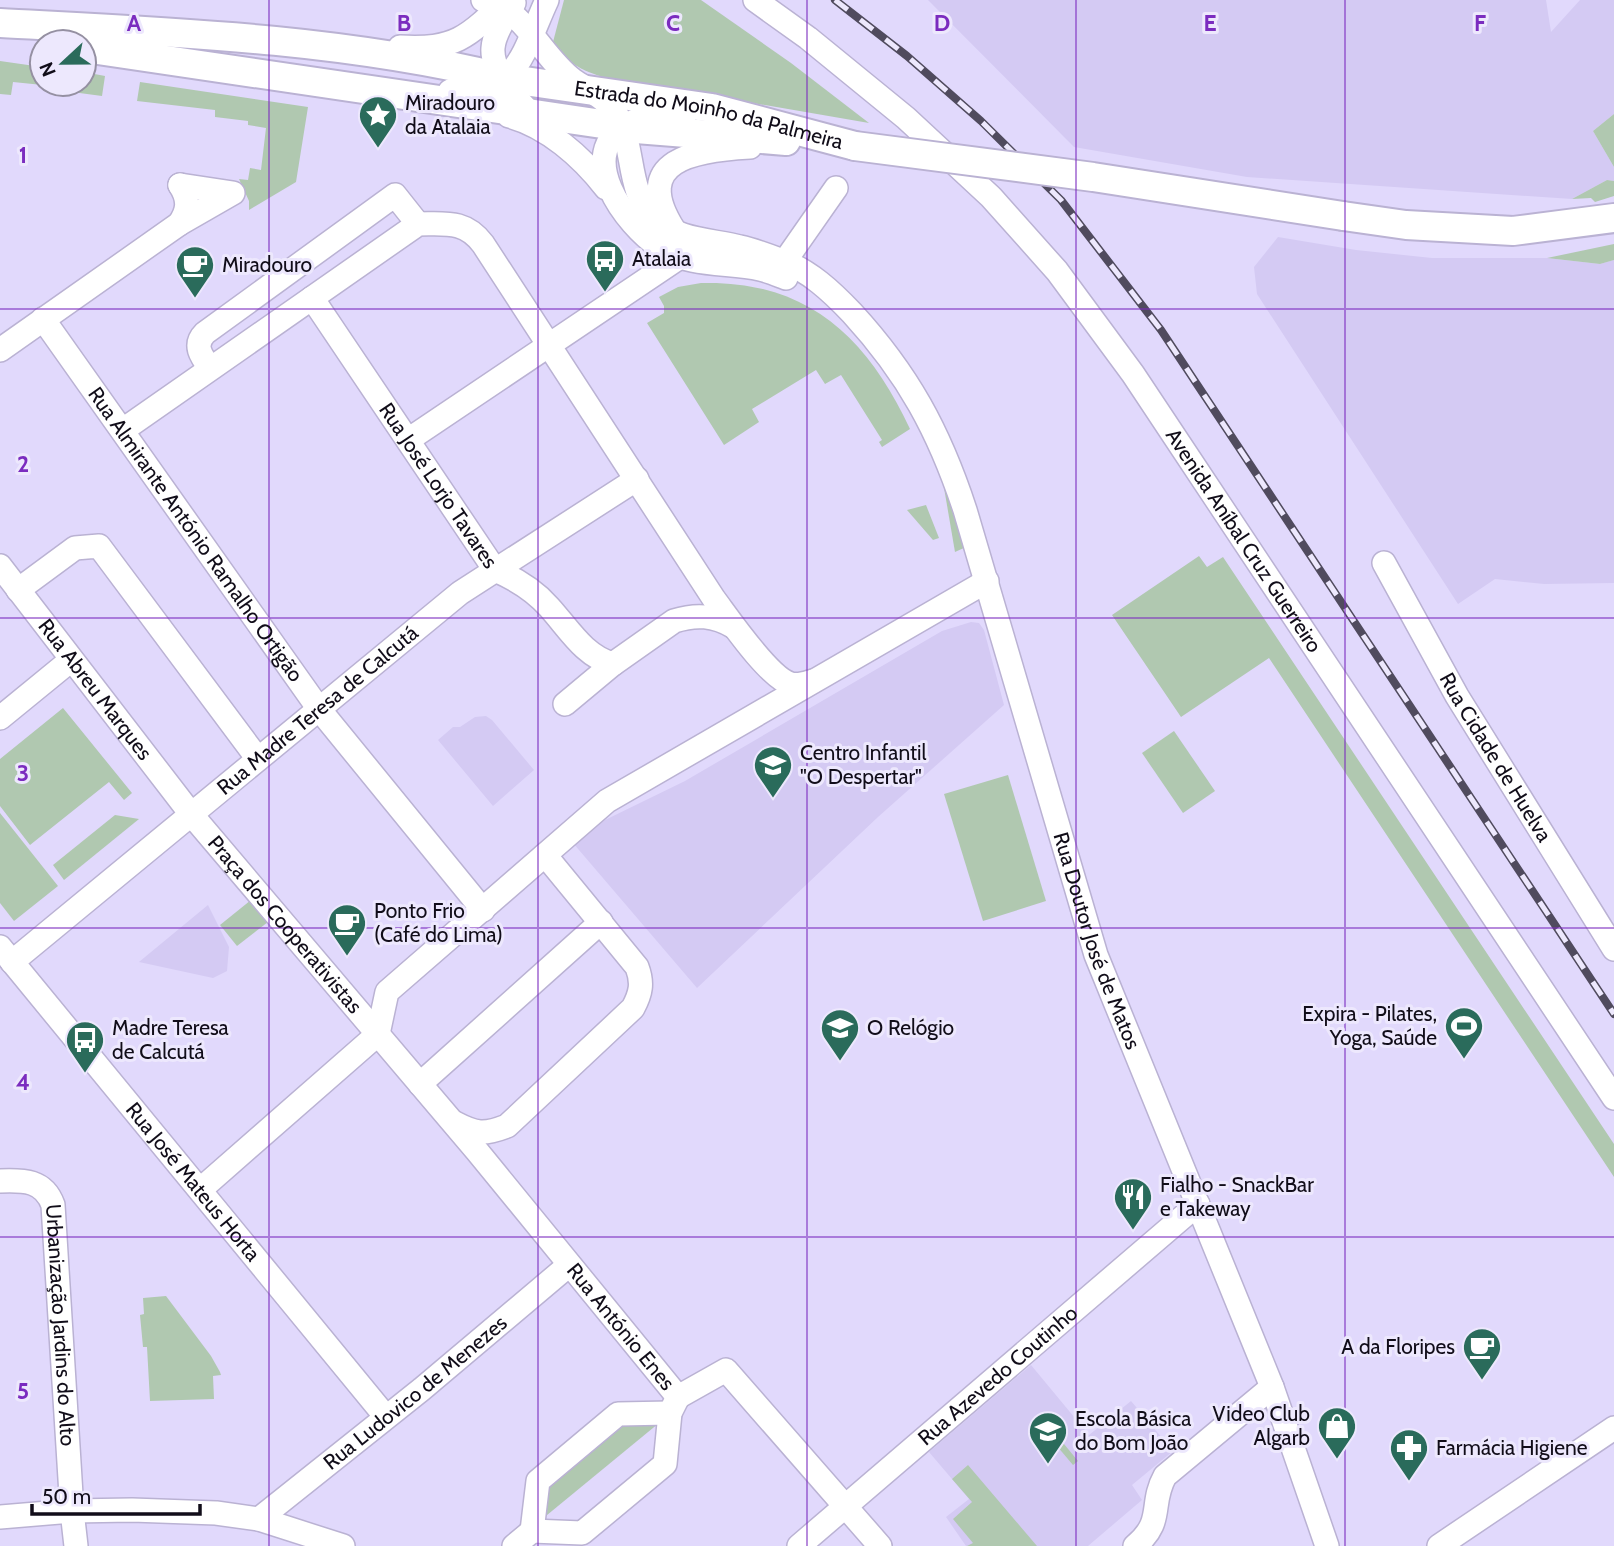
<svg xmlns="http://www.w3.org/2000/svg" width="1614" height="1546" viewBox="0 0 1614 1546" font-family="Cabin,sans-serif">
<rect width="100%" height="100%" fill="#e1d9fc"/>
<g fill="#d4caf3">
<path d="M928,0H1546L1551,32L1580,0H1614V114L1593,131L1614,167V181L1607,180L1572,199L1247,177L1074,147Z"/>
<path d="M1278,237L1356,250L1432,258H1547L1600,264L1614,260V583L1544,584L1495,579L1458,604L1257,294L1254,267Z"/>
<path d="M971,622L979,623L984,630L1004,705L878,817L697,988L573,843L605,820L685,781L942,631Z"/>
<path d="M486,716L492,720L534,770L493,806L438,740L453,727H460L475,717Z"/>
<path d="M208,905L229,947L227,971L213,978L139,962Z"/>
<path d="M1031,1365L1089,1435L1131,1401L1173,1451L1132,1485L1142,1500L1088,1546H966L946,1517L969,1499L929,1452Z"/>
</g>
<g fill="#b0c8b0">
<path d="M564,0H701L791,63L869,123L608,78C589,74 562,62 553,42Z"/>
<path d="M0,61L42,67V84H84V72L105,76L102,96L72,92V88L13,82L11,95L0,94Z"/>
<path d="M140,82L308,107L296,182L249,210V201L239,179L248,180L250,168L261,170L266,128L248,125V121L215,117V110L137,101Z"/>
<path d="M1614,114V167L1593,131Z"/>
<path d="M1607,180L1614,181V196L1595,202L1591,198L1572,199Z"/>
<path d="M1614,244V260L1600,264L1547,258Z"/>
<path d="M701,283C807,280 867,337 910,429L882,447L879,442L882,440L841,375L825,384L816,370L752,409L759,422L724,445L647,323L664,313V306L659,297L678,287Z"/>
<path d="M942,476L966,547L955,552Z"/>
<path d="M926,505L939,538L933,540L907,510Z"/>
<path d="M1199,556L1207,567L1223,557L1614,1144V1177L1269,658L1181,717L1112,615Z"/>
<path d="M63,708L132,793L124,800L109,782L30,845L0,806V759Z"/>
<path d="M1174,731L1215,791L1183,813L1142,753Z"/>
<path d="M1008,775L1046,901L983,921L944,794Z"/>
<path d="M0,813L58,886L14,921L0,903Z"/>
<path d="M115,815L139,819L64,880L53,865Z"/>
<path d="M251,900L268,922L237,946L220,925Z"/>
<path d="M166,1296L211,1356L220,1372L221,1375L213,1376L214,1399L150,1401L147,1347H143L140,1315L144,1314L143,1298Z"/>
<path d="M1045,1421L1078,1461L1073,1465L1040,1426Z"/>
<path d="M623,1422L659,1423L541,1520L545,1486Z"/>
<path d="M968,1465L1037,1546H967L973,1543L953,1519L972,1502L952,1479Z"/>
</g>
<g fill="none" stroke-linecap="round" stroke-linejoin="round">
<g stroke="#bab2d3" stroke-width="26">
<g id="minor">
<path id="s1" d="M483,0C493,4 503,7 512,14C535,33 549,62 573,80C591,92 611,100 620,121C635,153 627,192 655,219C677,240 712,240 740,247C754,250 767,255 780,260C809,270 832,292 852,313C908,374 939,431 965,510L1096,955L1272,1387L1327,1546"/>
<path id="s2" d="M755,0L808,38L906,118L991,197L1057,271L1133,374L1614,1098"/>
<path d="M514,3C507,15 494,32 493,48C491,72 519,102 535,118"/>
<path d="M400,47C455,50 467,38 506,0"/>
<path d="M450,91C516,102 525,47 547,0"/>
<path d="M685,114C665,111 647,114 628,124C573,154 625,225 661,248C691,267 728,262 760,269C769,271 778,275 786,278"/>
<path d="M509,116C547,126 582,157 606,188"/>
<path d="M179,224L233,193L180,185"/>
<path d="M674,230C629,159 696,150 750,147"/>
<path d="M785,261L836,188"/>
<path id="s3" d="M312,298L495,570C516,579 534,590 549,607C569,629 584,656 613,664L674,621C696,614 714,615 734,627"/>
<path id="s4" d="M43,319L319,709L483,910"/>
<path d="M0,350L179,224C189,210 189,199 180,185"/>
<path d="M210,368C201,356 193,345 205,333L395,195L418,224"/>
<path d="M123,430L418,224C446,224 465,220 483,244L714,599C729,619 769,678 791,684C799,686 806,683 813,681"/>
<path d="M408,440L680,257L687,248"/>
<path id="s5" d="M1384,563L1457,696L1614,949"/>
<path id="s6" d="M0,566L191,814L477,1151L678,1397"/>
<path d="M18,590L75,548L99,546L258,759"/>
<path d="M565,704L613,664"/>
<path d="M0,718L71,660"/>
<path id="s7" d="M0,947L386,1417"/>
<path id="s8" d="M12,962L460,593L637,479"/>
<path d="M420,1084L601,922"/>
<path d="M455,1123C476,1134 484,1135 507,1126L633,1008C641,993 643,983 637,967L545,855"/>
<path id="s9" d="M0,1181C24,1180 44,1180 53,1205L72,1511L76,1546"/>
<path d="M201,1189L378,1034L387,992L607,801L987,581"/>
<path d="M678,1397L726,1370L880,1546"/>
<path d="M0,1517L72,1511L132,1510L216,1513L259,1519L343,1546"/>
<path id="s10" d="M259,1519L422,1389L569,1265"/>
<path d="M532,1531L582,1533L665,1464L670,1413L678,1397"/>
<path d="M532,1531L538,1481L618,1414L670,1413"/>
<path d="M514,1546L532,1531"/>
<path id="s11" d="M799,1546L1198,1204"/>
<path d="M1135,1546C1165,1521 1149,1505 1165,1476L1272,1387"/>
<path d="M1439,1546L1614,1428"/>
</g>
</g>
<g stroke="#bab2d3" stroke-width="32">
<g id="major">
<path id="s12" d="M0,23C168,32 340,38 504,78L712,108L855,146"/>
<path d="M84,48L636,129L786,141"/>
<path d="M1343,216L1406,225L1513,231L1614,218"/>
</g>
</g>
<use href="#minor" stroke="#fff" stroke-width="23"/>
<use href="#major" stroke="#fff" stroke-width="28"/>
<g stroke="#504b5e" stroke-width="8">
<path id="rail" d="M835,0L907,56L981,121L1061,200L1161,330L1614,1014"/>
</g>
<use href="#rail" stroke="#ede8fd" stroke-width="5" stroke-dasharray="16" stroke-linecap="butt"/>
<g stroke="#bab2d3" stroke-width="32" stroke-linecap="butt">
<path id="major-bridge" d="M855,146L1093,177L1343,216"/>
</g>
<use href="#major-bridge" stroke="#fff" stroke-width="28"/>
</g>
<path fill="none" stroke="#7b2cbf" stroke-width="2" stroke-opacity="0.55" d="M269,0V1546M538,0V1546M807,0V1546M1076,0V1546M1345,0V1546M0,309H1614M0,618H1614M0,928H1614M0,1237H1614"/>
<defs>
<g id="sight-pin" transform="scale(2.0125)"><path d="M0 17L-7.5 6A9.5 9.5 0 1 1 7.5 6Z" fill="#2a6b5b" stroke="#ede8fd"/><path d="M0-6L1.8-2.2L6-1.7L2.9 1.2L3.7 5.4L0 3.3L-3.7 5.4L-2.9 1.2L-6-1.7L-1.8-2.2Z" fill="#fff"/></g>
<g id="bus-pin" transform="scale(2.0125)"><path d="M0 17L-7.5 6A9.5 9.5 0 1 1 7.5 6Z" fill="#2a6b5b" stroke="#ede8fd"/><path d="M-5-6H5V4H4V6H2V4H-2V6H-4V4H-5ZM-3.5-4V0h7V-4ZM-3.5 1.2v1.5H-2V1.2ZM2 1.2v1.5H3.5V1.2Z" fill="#fff"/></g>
<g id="cafe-pin" transform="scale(2.0125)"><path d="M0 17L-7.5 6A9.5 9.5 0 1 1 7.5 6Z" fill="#2a6b5b" stroke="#ede8fd"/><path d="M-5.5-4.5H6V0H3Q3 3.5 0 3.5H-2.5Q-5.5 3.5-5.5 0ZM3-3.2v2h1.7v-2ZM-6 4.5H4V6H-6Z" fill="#fff"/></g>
<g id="school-pin" transform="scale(2.0125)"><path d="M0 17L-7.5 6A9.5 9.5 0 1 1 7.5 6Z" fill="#2a6b5b" stroke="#ede8fd"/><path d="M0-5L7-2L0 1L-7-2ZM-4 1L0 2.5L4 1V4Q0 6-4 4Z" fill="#fff"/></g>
<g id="stadium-pin" transform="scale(2.0125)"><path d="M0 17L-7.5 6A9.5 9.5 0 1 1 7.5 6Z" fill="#2a6b5b" stroke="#ede8fd"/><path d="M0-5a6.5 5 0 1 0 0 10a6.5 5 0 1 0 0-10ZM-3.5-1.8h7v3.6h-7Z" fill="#fff"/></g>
<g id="restaurant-pin" transform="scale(2.0125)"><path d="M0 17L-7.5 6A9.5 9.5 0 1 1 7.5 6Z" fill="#2a6b5b" stroke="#ede8fd"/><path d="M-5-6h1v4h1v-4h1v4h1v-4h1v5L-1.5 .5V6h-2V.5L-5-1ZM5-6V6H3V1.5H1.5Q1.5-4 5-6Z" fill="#fff"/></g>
<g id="shop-pin" transform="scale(2.0125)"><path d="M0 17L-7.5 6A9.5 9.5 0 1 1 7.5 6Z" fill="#2a6b5b" stroke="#ede8fd"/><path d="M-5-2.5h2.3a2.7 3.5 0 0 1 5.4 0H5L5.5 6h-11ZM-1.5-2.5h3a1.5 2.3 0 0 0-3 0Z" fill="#fff"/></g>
<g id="pharmacy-pin" transform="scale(2.0125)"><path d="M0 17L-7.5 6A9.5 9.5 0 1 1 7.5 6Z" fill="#2a6b5b" stroke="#ede8fd"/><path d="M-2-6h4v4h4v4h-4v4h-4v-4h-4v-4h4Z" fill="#fff"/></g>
</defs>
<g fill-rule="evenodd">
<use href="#sight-pin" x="378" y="115"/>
<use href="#bus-pin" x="605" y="259"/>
<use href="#cafe-pin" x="195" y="265"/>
<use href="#school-pin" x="773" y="765"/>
<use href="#cafe-pin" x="347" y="923"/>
<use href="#stadium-pin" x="1464" y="1026"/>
<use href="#school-pin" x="840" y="1028"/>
<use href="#bus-pin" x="85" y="1040"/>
<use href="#restaurant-pin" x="1133" y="1197"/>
<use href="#cafe-pin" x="1482" y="1347"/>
<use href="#shop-pin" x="1337" y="1426"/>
<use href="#school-pin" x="1048" y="1431"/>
<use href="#pharmacy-pin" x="1409" y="1448"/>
</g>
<g text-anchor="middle" stroke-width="6" stroke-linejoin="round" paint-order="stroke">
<g font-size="21" fill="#110d19" stroke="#ede8fd" text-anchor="start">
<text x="405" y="110">Miradouro<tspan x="405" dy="24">da Atalaia</tspan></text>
<text x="632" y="266">Atalaia</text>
<text x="222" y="272">Miradouro</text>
<text x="800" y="760">Centro Infantil<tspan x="800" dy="24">"O Despertar"</tspan></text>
<text x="374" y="918">Ponto Frio<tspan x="374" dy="24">(Café do Lima)</tspan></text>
<text x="1437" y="1021" text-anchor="end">Expira - Pilates,<tspan x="1437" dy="24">Yoga, Saúde</tspan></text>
<text x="112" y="1035">Madre Teresa<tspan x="112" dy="24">de Calcutá</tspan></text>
<text x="867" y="1035">O Relógio</text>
<text x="1160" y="1192">Fialho - SnackBar<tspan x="1160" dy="24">e Takeway</tspan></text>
<text x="1455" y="1354" text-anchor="end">A da Floripes</text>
<text x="1310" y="1421" text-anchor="end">Video Club<tspan x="1310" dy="24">Algarb</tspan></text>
<text x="1075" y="1426">Escola Básica<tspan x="1075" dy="24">do Bom João</tspan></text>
<text x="1436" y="1455">Farmácia Higiene</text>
</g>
<g font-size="21" fill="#110d19" stroke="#ede8fd">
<text dy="7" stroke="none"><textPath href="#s12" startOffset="716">Estrada do Moinho da Palmeira</textPath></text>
<text dy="7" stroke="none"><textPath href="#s3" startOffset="226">Rua José Lorjo Tavares</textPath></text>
<text dy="7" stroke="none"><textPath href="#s4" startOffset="264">Rua Almirante António Ramalho Ortigão</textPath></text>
<text dy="7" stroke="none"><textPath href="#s2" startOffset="735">Avenida Aníbal Cruz Guerreiro</textPath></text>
<text dy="7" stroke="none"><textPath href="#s6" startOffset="156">Rua Abreu Marques</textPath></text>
<text dy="7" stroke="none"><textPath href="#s8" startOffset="396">Rua Madre Teresa de Calcutá</textPath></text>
<text dy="7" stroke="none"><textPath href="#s5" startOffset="224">Rua Cidade de Huelva</textPath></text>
<text dy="7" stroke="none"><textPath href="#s6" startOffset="458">Praça dos Cooperativistas</textPath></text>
<text dy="7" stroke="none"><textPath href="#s1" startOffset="1194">Rua Doutor José de Matos</textPath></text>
<text dy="7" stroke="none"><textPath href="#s7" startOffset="304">Rua José Mateus Horta</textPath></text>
<text dy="7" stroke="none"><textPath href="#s9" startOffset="184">Urbanização Jardins do Alto</textPath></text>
<text dy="7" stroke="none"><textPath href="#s6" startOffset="982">Rua António Enes</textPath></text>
<text dy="7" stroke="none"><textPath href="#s11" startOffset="262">Rua Azevedo Coutinho</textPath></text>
<text dy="7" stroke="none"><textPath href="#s10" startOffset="201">Rua Ludovico de Menezes</textPath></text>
</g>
</g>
<g font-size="23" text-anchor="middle" font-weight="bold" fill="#7b2cbf" stroke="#ede8fd" stroke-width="6" stroke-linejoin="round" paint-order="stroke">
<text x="134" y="31">A</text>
<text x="404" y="31">B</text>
<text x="673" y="31">C</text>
<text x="942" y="31">D</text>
<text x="1210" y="31">E</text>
<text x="1480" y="31">F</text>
<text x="23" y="163">1</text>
<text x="23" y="472">2</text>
<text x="23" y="781">3</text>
<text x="23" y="1090">4</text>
<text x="23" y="1399">5</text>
</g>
<g transform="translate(63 63) rotate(248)"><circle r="33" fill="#ede8fd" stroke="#9590a2" stroke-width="2"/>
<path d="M0-5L12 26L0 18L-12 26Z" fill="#2a6b5b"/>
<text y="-10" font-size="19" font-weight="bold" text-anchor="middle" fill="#110d19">N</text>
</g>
<path d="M32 1504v10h168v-10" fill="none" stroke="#110d19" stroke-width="3.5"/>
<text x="42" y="1504" font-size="21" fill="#110d19" stroke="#ede8fd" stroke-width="5" paint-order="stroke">50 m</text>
</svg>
